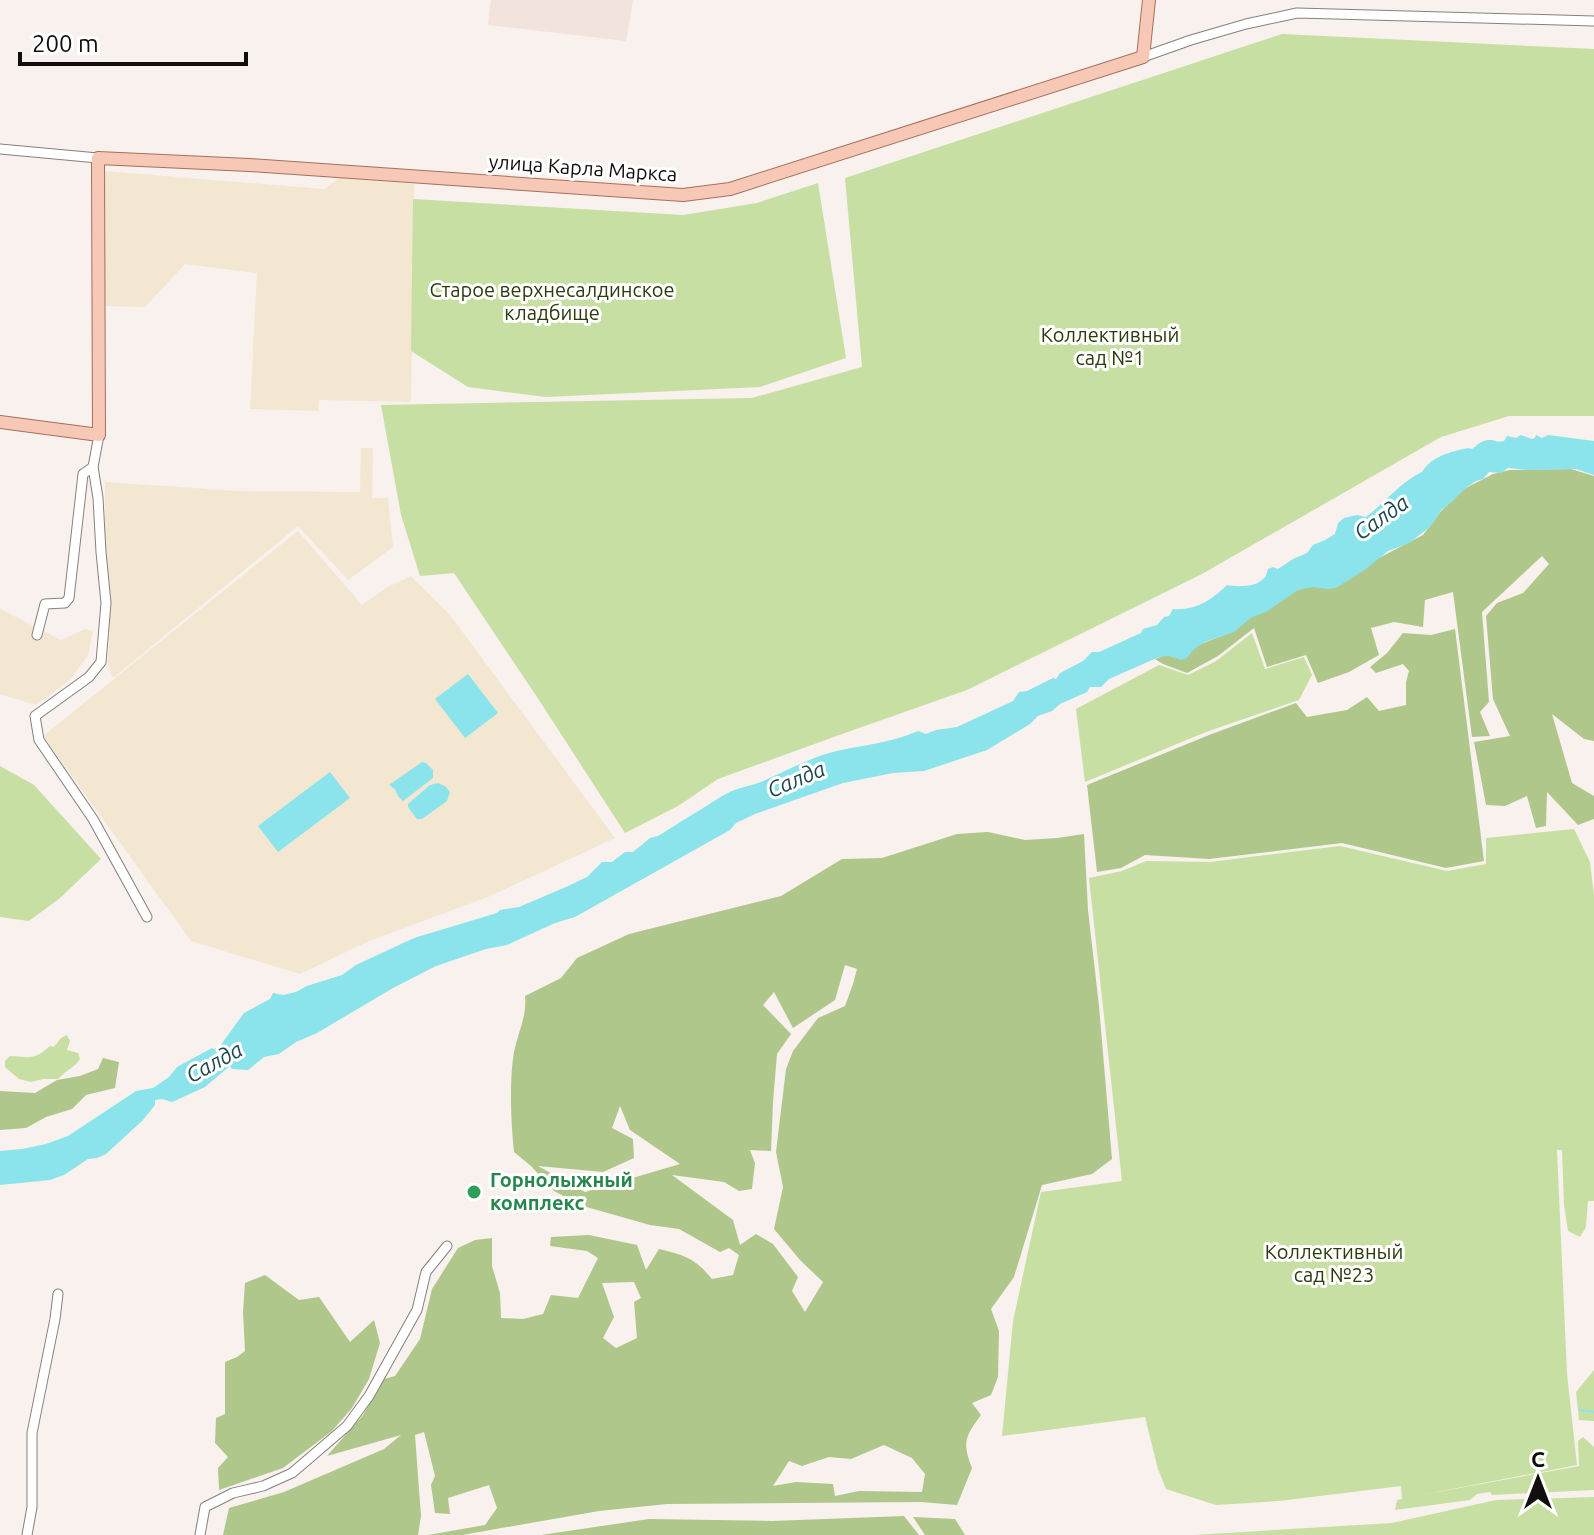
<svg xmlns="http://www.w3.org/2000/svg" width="1594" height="1535" viewBox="0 0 1594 1535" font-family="Ubuntu,sans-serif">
<rect width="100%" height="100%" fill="#f8f1ed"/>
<path fill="#f2e3dc" d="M491,0H633L626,41L488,25Z"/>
<g fill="#f3e7d2">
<path d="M104,171L324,189L339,178L414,184L411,402L319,400L318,411L250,409L257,273L185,264L145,307L104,306Z"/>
<path d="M361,448H373L372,498H388L393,547L348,580L298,526L113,678L108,664L111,594L105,548V482L237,491L360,492Z"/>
<path d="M298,531L362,605L386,588L411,576L450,615L615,838L488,897L369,941L300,974L191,941L43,736Z"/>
<path d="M0,609L61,640L85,629L93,631L88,655L70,680L36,705L0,694Z"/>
</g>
<g fill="#c7dfa2">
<path d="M1282,34L1594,49V416H1509L1441,437L1202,574L967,690L842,734L718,779L678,806L625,833L539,700L454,573L420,576L401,515L381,405L752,398L862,367L845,178Z"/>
<path d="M818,183L846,358L760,387L546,397L468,387L411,351L413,199L683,215L757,203Z"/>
<path d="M1252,633L1265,669L1304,657L1312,675L1299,700L1206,732L1085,782L1076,709L1159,665L1188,675L1216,661Z"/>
<path d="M0,766L34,785L101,859L60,898L29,921L0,917Z"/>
<path d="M1574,829L1590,862L1594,896V1201H1588L1586,1227L1580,1237L1568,1231L1564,1205L1562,1150H1557L1567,1374L1577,1465L1416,1496L1579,1466L1578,1441L1583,1437L1594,1447V1490L1492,1495L1490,1492L1477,1494L1470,1500L1395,1510L1397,1500L1402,1499L1401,1486L1279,1501L1216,1505L1166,1489L1158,1469L1145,1417L1002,1436L1013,1321L1041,1192L1122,1181L1089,878L1122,871L1146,861L1210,862L1340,846L1447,871L1486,864V838Z"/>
<path d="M67,1035L70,1041L67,1050L78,1053L80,1059C74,1068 66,1070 58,1079H43L31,1082L19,1079L5,1067V1061L10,1056C31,1057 33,1061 50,1046L54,1047L61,1038Z"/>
<path d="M1594,1370V1421L1579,1420L1576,1392Z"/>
<path d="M1594,1497V1535H1193L1392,1523L1496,1500Z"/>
</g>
<g fill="#afc78a" fill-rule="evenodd">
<path d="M1571,469L1594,476V741L1584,739L1552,714L1572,783L1594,796V819L1578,825L1547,792L1546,826L1536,828L1527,796L1505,806L1486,805L1474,742L1510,736L1493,699L1486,616L1497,603L1523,593L1549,564L1542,556L1482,612L1489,702L1480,712L1490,736L1472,737L1453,592L1425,600L1423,627L1394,622L1371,628L1379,655L1349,672L1318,683L1306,655L1267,667L1254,628L1218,656L1187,673L1163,664L1155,659L1165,655L1182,659L1196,646L1232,632L1252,616L1293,592L1379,558L1423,535L1442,510L1464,489L1493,474L1510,470Z"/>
<path d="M1455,629L1484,861L1446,868L1342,843L1209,859L1145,855L1121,868L1097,872L1087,785L1209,735L1296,703L1307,717L1347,710L1367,697L1379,711L1406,705V682L1409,671L1403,664L1376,673L1370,667L1387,653L1403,633L1431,635Z"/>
<path d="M988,832L1025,840L1057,838L1084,834L1088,910L1099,1006L1112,1159L1092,1174L1042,1185L1014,1277L991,1309L999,1331L998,1377L991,1395L972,1403L981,1415C965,1437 962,1442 972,1468L957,1505L921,1502L667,1504L599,1511L462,1535H428L485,1525L497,1508L489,1485L448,1498L450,1514L435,1513L431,1485L435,1476L424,1432L415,1435L421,1516L418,1535H223L229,1508L284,1492L384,1449L401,1435L327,1456L363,1415L384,1379L395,1376L420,1339L432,1289L458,1248L475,1240L492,1238V1266L500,1293L501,1318L523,1319L543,1314L551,1295L578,1298L598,1258L587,1251L550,1246L551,1237L589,1235L637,1245L646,1270L659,1249C684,1255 695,1258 712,1279L733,1275L739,1255L729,1248L720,1252L679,1229L650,1225L583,1206L554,1191L531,1166L514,1152C511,1122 509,1081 514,1052C518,1032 527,1017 525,996L561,978L577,958L629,934L781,896L842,859L882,858L957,834ZM845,965L857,969L853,984L845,1006L818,1018L793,1051L786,1069L776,1152L783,1187L774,1229L800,1260L823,1282L805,1312L792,1291L798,1277L773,1244L756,1234L740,1245L733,1220L672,1175L724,1182L739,1191L752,1189L755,1163L750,1150L771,1151L773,1102L777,1054L791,1034L763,1005L774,992L793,1028L835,1000ZM620,1106L630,1130L680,1164L585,1192L538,1166L603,1172L634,1158L633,1139L612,1128ZM634,1282L641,1298L634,1302L637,1338L616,1348L603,1338L614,1317L602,1283ZM884,1445L912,1458L925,1474L922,1492L859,1491L835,1496L833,1484L796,1482L773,1486L789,1461L802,1466L829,1457L851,1459Z"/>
<path d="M103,1058L119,1062L115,1088L86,1095L72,1109L46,1117L26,1128L0,1130V1091L35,1093L57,1080L80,1076L98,1069Z"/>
<path d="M265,1275L299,1300L319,1297L350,1342L374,1320L380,1343L369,1379L352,1408L332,1431L283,1468L219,1490L218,1468L228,1457L215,1443L216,1418L225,1414V1362L237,1357L245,1351L243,1312L245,1283Z"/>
<path d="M904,1516L919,1535H541L649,1519L772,1521Z"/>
<path d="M913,1517L955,1519L965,1535H925Z"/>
</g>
<g fill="#8be3eb">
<path d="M1521,435L1532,439L1535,438L1536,435L1542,438L1548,435L1594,441V475L1576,469L1528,470L1508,468L1501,473L1489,472L1483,479L1476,481L1466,488L1446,507L1442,509L1434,522L1426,530L1409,543L1388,551L1366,569L1336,588L1328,589L1313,587L1298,590L1266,612L1252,617L1234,632L1205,642L1194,649L1187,658L1181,660L1169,656L1159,657L1109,679L1101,687H1090L1087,692L1060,704L1052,711L1038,716L1030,724L987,750L924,771L893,773L843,783L755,814L736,823L730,830L575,917L555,923L507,945L486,949L436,966L393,988L317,1033L296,1042L279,1054L264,1057L248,1070L232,1069L230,1066L205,1087L172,1102L162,1099L155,1100V1105L143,1120L106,1154L97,1158L88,1159L64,1175L50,1180L0,1185V1151L22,1149L46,1144L68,1136L136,1091L153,1088L169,1077L177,1067L212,1048L214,1049L220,1046L244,1013L270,999L273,993L283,995L296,992L307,986L342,975L356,965L414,938L497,913L500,910L519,907L566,887L587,877L602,862H612L625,852H633L650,838L658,836C669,829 679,823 690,816C704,808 717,798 732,791C741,787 751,786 761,782C783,772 806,760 829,753C858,745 890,744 918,731L926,734L936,730L957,727L1013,701L1019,692L1027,691L1053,678L1056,679L1060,673L1083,661L1092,652H1099L1141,633L1143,629L1157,625L1164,617L1169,616L1173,609C1195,611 1212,600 1227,585C1236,587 1255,587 1262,580C1266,578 1267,572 1268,569L1273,567L1278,569L1293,559L1307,553L1313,545L1325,540L1335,534L1338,523L1344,518L1357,515L1366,517C1386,502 1399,483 1422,472C1432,456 1450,452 1468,448L1472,449C1477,445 1483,439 1490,440C1496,440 1497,443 1504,441L1507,436L1516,438Z"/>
<path d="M468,674L498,713L465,738L435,699Z"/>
<path d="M422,762L426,763L433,770V778L403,801L398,796L395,789L389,785Z"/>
<path d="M330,772L350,798L278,852L258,826Z"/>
<path d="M438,783L445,786L450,792L447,801L422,819H417L408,807V804L430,785Z"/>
</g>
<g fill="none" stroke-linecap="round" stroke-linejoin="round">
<path stroke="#8be3eb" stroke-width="2" d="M1580,1410L1594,1412"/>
<g stroke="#86807c" stroke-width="11">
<g id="minor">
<path d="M1143,57L1191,40L1246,24L1297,13L1594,21"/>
<path d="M0,149L98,158"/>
<path d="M99,435L93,467L98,498L101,552L106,603L101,662L89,677L35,716L39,740L93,819L147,917"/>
<path d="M37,635L45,604L65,603L69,598L83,474L93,467"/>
<path d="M27,1535L32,1507V1433L55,1319L58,1294"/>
<path d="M200,1535L205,1507L233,1493L263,1486L292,1473L347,1426L369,1396L417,1310L426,1272L447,1246"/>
</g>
</g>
<g stroke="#a56f5c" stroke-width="14">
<path id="major" d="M0,422L99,435L98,158L249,165L683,195L730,189L1143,57L1149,0"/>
</g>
<use href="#minor" stroke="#fff" stroke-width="9"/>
<use href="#major" stroke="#f8c8b6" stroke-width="12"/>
</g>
<circle fill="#2e9e5b" stroke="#fff" stroke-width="3" cx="474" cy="1192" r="8"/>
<g text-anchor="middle" stroke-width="6" stroke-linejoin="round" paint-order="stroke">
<g font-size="20" fill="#110f0e" stroke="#fff">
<text transform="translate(583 168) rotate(4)" y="7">улица Карла Маркса</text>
</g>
<g font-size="20" fill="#2c3b0e" stroke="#fff">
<text x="552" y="297">Старое верхнесалдинское<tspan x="552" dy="23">кладбище</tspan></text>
<text x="1110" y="342">Коллективный<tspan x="1110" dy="23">сад №1</tspan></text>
<text x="1334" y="1259">Коллективный<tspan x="1334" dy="23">сад №23</tspan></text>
</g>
<g font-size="20" font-weight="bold" fill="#27864d" stroke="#fff" text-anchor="start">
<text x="490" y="1187">Горнолыжный<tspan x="490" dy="23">комплекс</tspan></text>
</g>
<g font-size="22" font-style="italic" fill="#1d464a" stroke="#fff">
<text transform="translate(1381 517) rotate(-35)" y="8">Салда</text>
<text transform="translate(796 779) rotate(-23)" y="8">Салда</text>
<text transform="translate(214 1062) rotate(-29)" y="8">Салда</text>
</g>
</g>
<g transform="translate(1538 1479)" stroke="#ffffff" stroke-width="6" paint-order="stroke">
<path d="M0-6L14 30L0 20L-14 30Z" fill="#110f0e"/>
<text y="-12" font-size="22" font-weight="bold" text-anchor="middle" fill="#110f0e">С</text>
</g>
<path d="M20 52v12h226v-12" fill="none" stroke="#110f0e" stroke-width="4"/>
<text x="32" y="52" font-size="24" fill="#110f0e" stroke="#ffffff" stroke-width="6" paint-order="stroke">200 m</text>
</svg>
